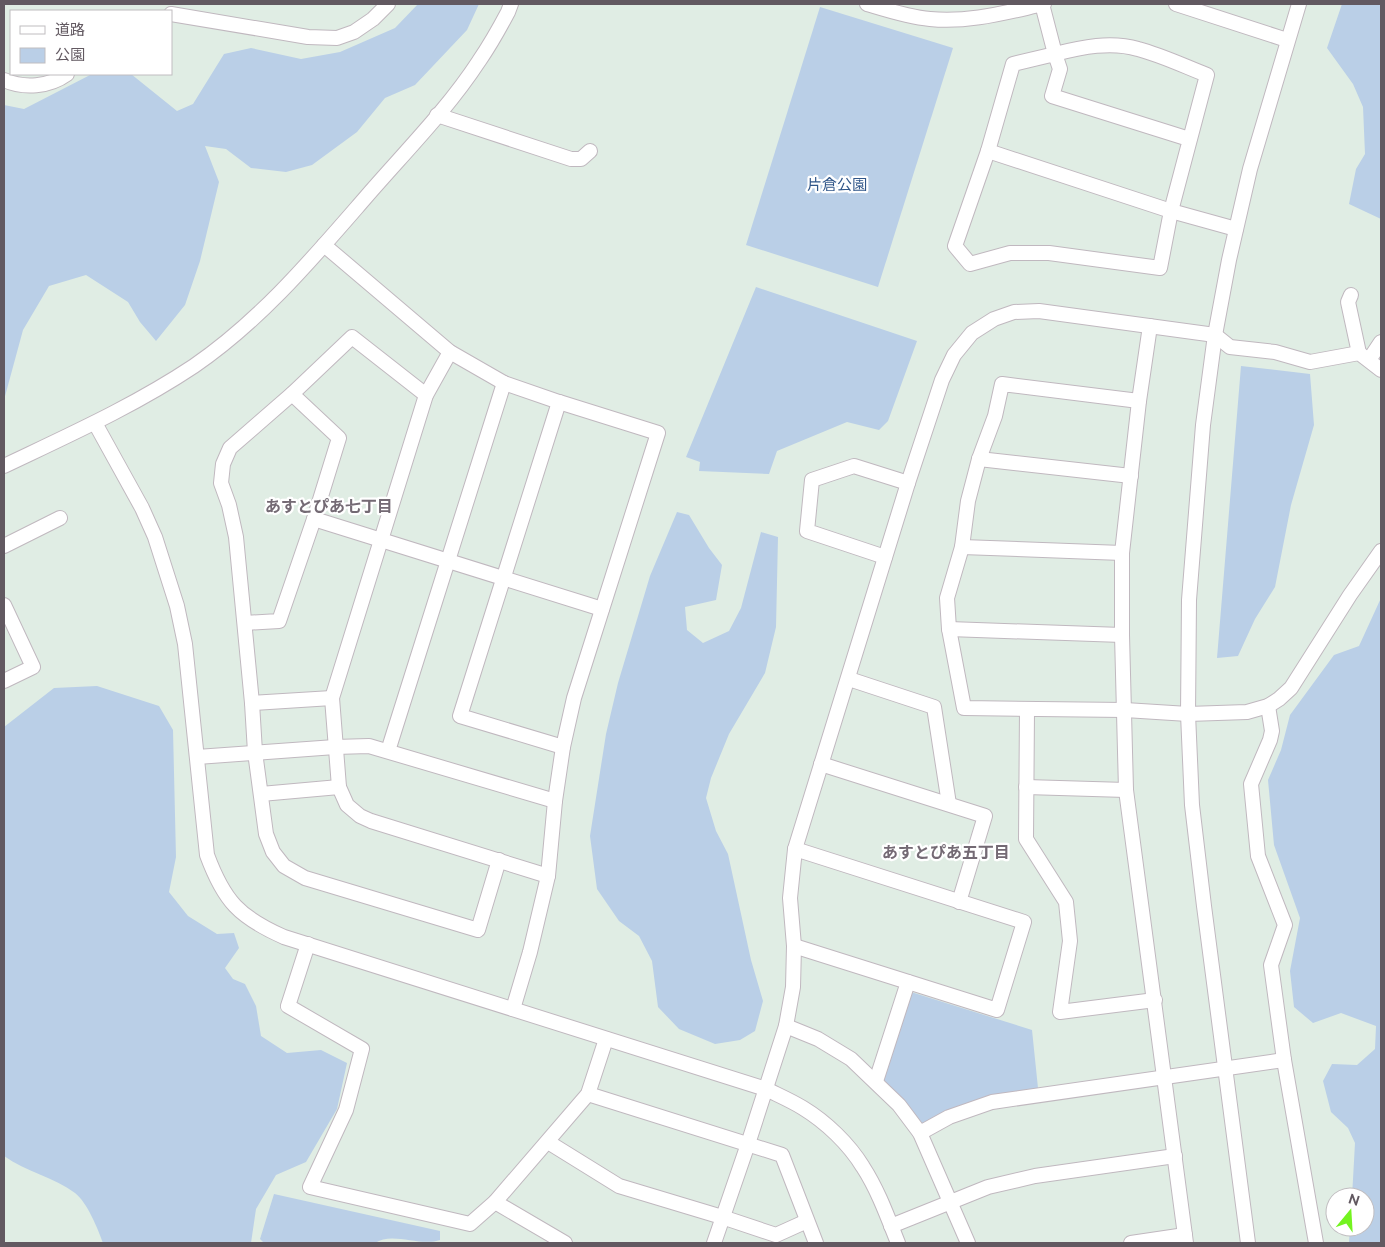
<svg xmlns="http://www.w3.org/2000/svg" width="1385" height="1247" viewBox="0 0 1385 1247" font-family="Raleway,'Noto Sans JP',sans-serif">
<rect width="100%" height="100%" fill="#e0ede4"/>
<g fill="#bacfe7">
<path d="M418,4H479L467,30L415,85L385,98L357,132L312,165L286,172L251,168L226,149L205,146L219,182L200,261L185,305L156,341L140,322L128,302L86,275L49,286L23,330L4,400V105L24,109L92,74H131L177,111L193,104L224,54L251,48L301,59L340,52L395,28Z"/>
<path d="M1342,4H1381V219L1349,204L1356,169L1365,154L1363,107L1353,84L1327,48Z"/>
<path d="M820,7L953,48L878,287L746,245Z"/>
<path d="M756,287L917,341L888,421L879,430L847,422L777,451L769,474L699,471L700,462L686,457Z"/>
<path d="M1241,366L1310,374L1314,425L1291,505L1275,587L1255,619L1238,656L1217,658Z"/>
<path d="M677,512L689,515L709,548L722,565L716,600L685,607L687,630L703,643L729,631L741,608L761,532L778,537L776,627L765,673L729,734L711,778L706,798L716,831L728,854L751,960L763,1001L755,1031L740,1040L715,1044L679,1029L658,1007L652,961L639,936L619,921L597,889L590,836L606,734L618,683L650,576Z"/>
<path d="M1381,598V1243H1349L1350,1227H1365V1197H1352L1355,1143L1348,1128L1331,1112L1323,1081L1332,1064L1357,1065L1375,1049L1376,1026L1341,1013L1313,1023L1294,1007L1290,971L1300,918L1274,845L1268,780L1281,750L1290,715L1334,655L1359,646Z"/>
<path d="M97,686L159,706L173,730L176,857L169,892L188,916L217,934L234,933L239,948L225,968L233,979L245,984L256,1006L261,1036L287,1053L321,1050L347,1063L337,1109L306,1162L276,1175L256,1209L251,1243H103C98,1229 87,1202 75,1193C54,1177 26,1172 4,1156V727L54,688Z"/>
<path d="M911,992L1032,1030L1038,1088L975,1102L923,1124L884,1080Z"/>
<path d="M274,1194L440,1231V1240C420,1247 392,1231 375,1243H264L260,1239Z"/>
</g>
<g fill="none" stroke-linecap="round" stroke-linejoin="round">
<g stroke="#c0b8bf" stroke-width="16">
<g id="minor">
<path d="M867,4C887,10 908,17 930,19C969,23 1007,12 1044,4"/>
<path d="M1042,4L1055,54L1013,64L988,151L955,246L970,264L1010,253H1049L1160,268L1171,211L1207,75C1184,66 1161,55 1138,49C1111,41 1082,47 1055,54L1060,69L1052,96L1189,139"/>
<path d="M1176,4L1287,40"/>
<path d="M171,14L308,37L337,38L354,32L373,19L388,4"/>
<path d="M4,80C24,89 49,87 67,74"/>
<path d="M437,115L571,159H581L590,151"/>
<path d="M988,151L1171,211L1236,229"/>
<path d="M324,245L450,352L504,383L559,402L658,433L574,698L563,747L555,801L548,876L530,952L513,1009"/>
<path d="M1351,295L1348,302L1359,353"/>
<path d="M1150,326L1139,401L1122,553V635L1126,790L1186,1243"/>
<path d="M450,352L426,395L332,698L339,787L347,805L360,816L371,821L548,876"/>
<path d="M1369,360L1381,342"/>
<path d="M1139,401L1002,384L995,416L979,459L968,501L962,547L947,598L949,629L964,708L1125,710L1188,714L1247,712L1268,706L1279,699L1291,688L1350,595L1381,551"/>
<path d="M559,402L460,716L563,747"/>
<path d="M95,423L142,508L155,537L177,606L185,644L207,855C224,901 239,917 284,937L766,1089C778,1095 792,1101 803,1108C826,1122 849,1144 863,1167C878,1190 888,1218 898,1243"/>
<path d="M979,459L1131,476"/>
<path d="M4,466C69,435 134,406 194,366C261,320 313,258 366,197C404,153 447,110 479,61C490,45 499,29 508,12L511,4"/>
<path d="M314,519L602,609"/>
<path d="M4,546L60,518"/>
<path d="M962,547L1122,553"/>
<path d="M885,557L807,531L812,480L854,466L908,483"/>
<path d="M4,605L33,667L4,681"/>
<path d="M245,623L279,621L314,519L339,438L292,394"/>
<path d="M949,629L1122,635"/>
<path d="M849,679L934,707L949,804"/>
<path d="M332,698L252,703L236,537L229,505L221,483L223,464L230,448L292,394L352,337L426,395"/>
<path d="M252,703L255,752L266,834L273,852L284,866L305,878L478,930L499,860"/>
<path d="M1268,706L1272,731L1270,740L1251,784L1258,856L1285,925L1271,965L1284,1060L1316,1243"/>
<path d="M1027,710L1026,839L1066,902L1070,941L1060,1012L1155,1000"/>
<path d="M388,751L504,383"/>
<path d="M197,757L335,747L369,746L555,801"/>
<path d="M821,764L985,816L959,902"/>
<path d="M1026,787L1126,790"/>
<path d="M261,794L339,787"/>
<path d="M308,944L288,1006L362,1049L346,1110L310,1187L470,1224L495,1202L588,1094L606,1039"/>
<path d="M794,946L997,1010L1024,922L795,849"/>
<path d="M786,1026L818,1039L851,1059L899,1105L920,1133L968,1243"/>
<path d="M876,1081L908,982"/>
<path d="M588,1094L782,1155L816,1243"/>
<path d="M920,1133L949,1117L992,1102L1284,1060"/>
<path d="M548,1142L619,1186L722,1217L776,1235L807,1221"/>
<path d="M495,1202L565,1243"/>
<path d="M891,1226L988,1187L1035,1176L1175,1156"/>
<path d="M714,1243L748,1144L786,1026L793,987L794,946L790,898L795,849L908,483L942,380L954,355L972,333L994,319L1014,312L1039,311L1215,335L1230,347L1275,352L1310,362L1359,353L1381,370"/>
<path d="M1131,1243L1185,1235"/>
<path d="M1248,1243L1204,906L1192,805L1188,714L1189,600L1203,425L1215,335L1229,260L1250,169L1299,4"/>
</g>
</g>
<use href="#minor" stroke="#fff" stroke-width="14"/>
</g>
<g text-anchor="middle" stroke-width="4.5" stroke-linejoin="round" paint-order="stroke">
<g font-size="15" fill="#305689" stroke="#fff">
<text x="837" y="190">片倉公園</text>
</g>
<g font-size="16" font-weight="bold" fill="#746a74" stroke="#fff">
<text x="329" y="512">あすとぴあ七丁目</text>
<text x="946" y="858">あすとぴあ五丁目</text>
</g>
</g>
<rect width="1385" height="1247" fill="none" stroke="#625961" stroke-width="10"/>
<rect x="10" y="10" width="162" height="65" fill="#ffffff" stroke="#c0bdc0"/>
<rect x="20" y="26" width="25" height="8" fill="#ffffff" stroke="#c0bdc0"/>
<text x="55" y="35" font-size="15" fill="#625961">道路</text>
<rect x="20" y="48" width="25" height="15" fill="#bacfe7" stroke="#c0bdc0"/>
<text x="55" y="60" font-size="15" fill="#625961">公園</text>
<g transform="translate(1350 1212) rotate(18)"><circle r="24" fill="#ffffff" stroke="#c0bdc0"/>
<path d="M0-4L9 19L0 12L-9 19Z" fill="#74f320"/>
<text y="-8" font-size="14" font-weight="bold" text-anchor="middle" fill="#625961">N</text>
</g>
</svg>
